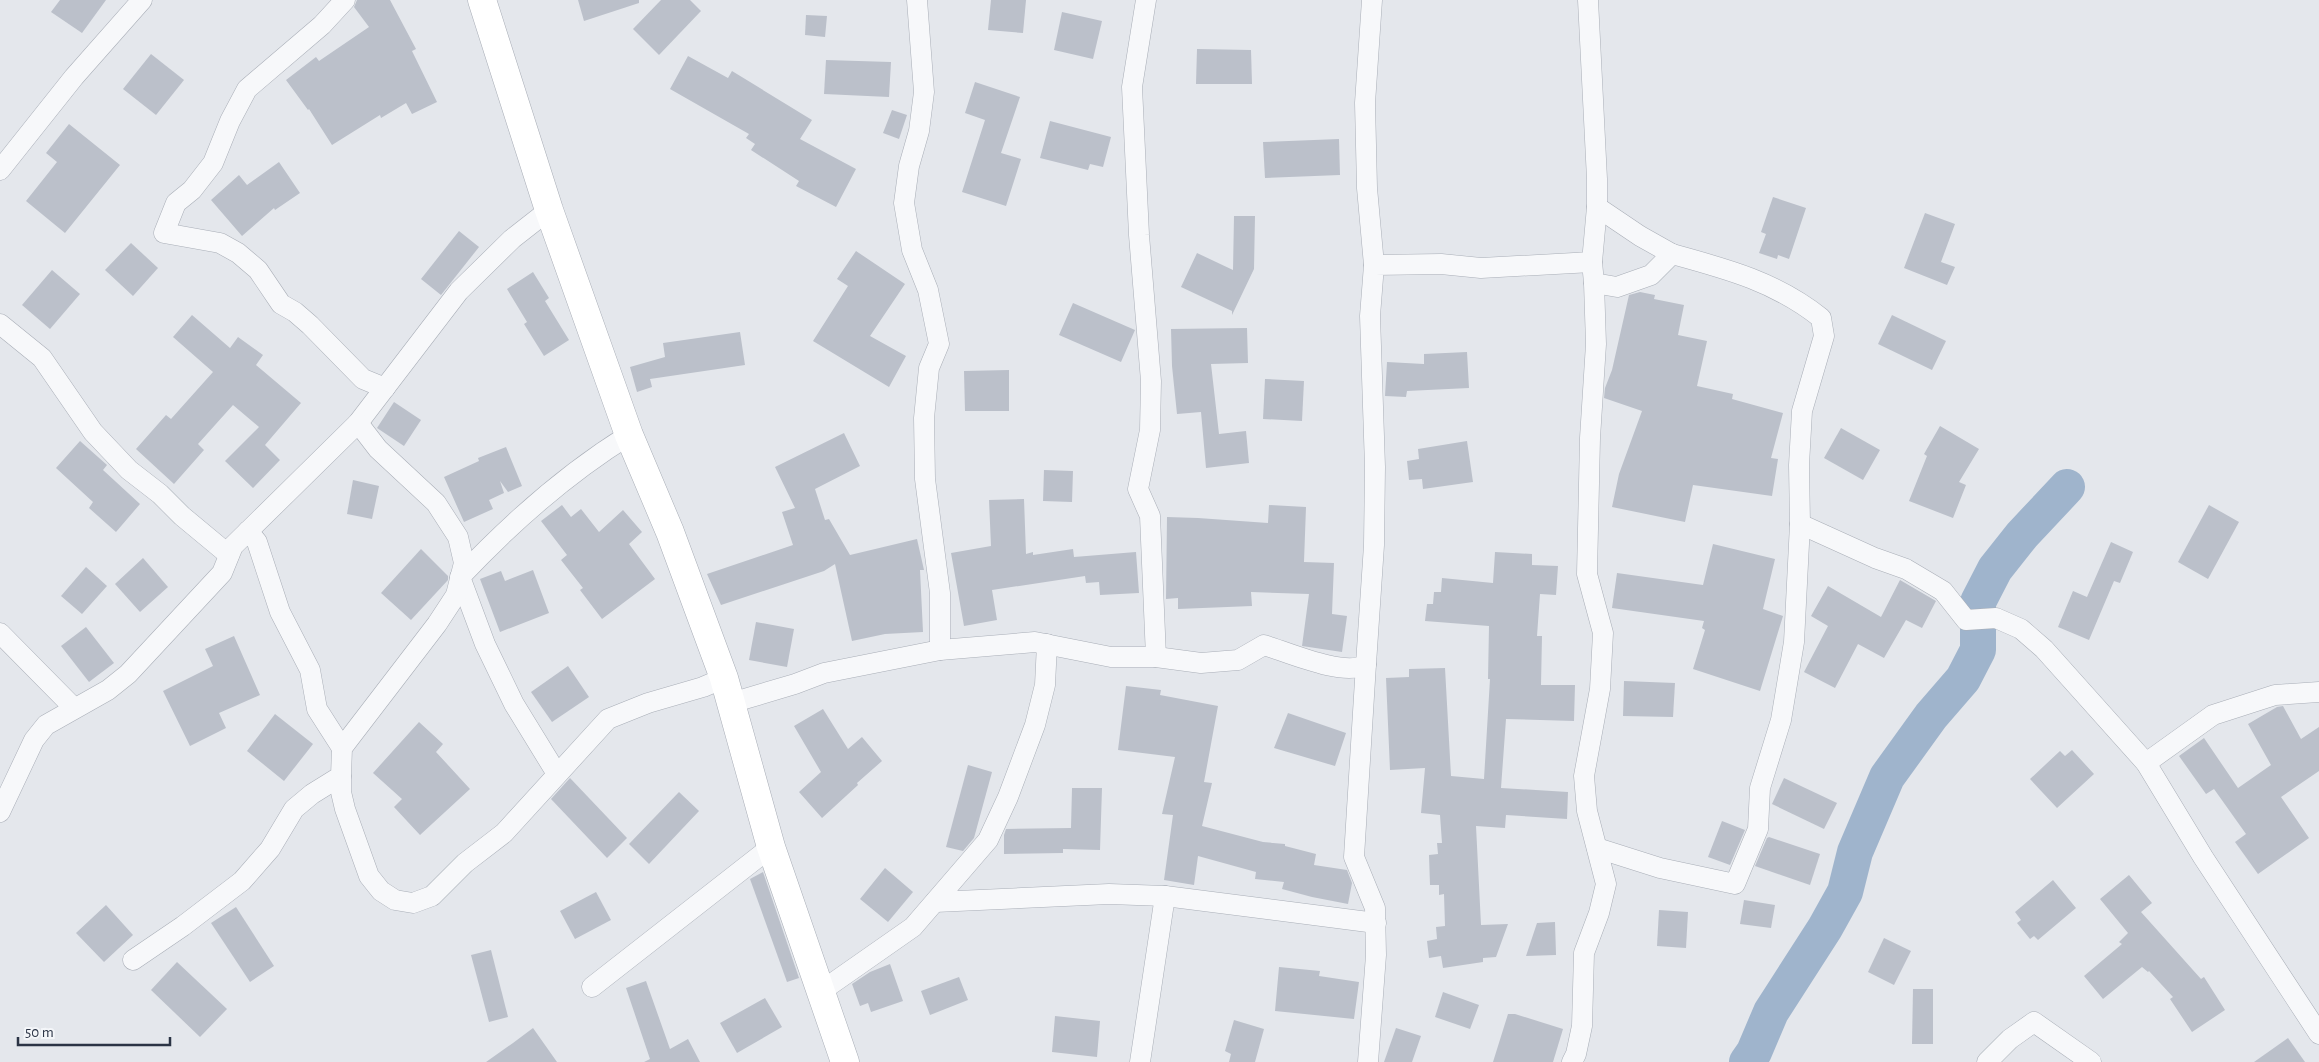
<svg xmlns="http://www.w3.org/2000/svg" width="2319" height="1062" viewBox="0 0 2319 1062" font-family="'Alegreya Sans',sans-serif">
<rect width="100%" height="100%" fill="#e4e7ec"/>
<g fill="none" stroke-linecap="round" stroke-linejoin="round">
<path stroke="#9fb4cc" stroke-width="36" d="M1747,1062L1754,1052L1771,1012L1825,928L1845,892L1855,852L1887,777L1931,716L1963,679L1978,650V602L1995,569L2022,535L2067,487"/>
</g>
<g fill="#bbc0ca">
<path d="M60,0H106L82,33L51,12Z"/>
<path d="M357,0H390L416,49L412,51L437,102L412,114L406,103L381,118L380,115L332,145L309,109L308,110L286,80L316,57L319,61L369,27L354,7Z"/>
<path d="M578,0H639V3L584,21Z"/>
<path d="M661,0H690L701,11L659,55L633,29Z"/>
<path d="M991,0H1026L1023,33L988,30Z"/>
<path d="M1062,12L1102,21L1093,59L1054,50Z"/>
<path d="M806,15L827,16L825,37L805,35Z"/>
<path d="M1197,49L1251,50L1252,84H1196Z"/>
<path d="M151,54L184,80L156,115L123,89Z"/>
<path d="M688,56L728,78L732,71L812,120L800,139L856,169L836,207L796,186L799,181L751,150L755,144L746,138L749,134L670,89Z"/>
<path d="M826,60L891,62L889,97L824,94Z"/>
<path d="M975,82L1020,97L1001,153L1021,159L1006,206L962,192L985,120L965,113Z"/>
<path d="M892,110L907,115L899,139L883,133Z"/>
<path d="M1050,121L1111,137L1103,167L1090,164L1088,170L1040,158Z"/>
<path d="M69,124L120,165L65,233L26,201L57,162L46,153Z"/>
<path d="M1339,139L1340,175L1265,178L1263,142Z"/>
<path d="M279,162L300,193L275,210L274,208L242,236L211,200L239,175L247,185Z"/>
<path d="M1773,197L1806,208L1789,259L1778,255L1777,259L1759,253L1766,234L1761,232Z"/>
<path d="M1925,213L1955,224L1941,262L1955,267L1947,285L1904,268Z"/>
<path d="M1234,216H1255L1254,269L1232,315V311L1181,287L1197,253L1233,270Z"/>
<path d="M459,231L479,247L441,295L421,279Z"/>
<path d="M131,243L158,268L133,296L105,270Z"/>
<path d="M856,251L905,284L870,336L906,356L889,387L813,341L848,286L837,279Z"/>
<path d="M52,270L80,294L50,329L22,305Z"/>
<path d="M533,272L549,298L545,301L569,340L544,356L524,324L527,322L507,289Z"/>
<path d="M1640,292L1655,295L1654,299L1684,305L1678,335L1707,341L1697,386L1733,394L1732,399L1783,413L1771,458L1778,459L1772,496L1693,485L1685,522L1612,507L1619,474L1642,411L1604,398L1605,388L1612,370L1629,295Z"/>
<path d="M1073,303L1135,330L1121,362L1059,335Z"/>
<path d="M192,315L230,348L238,337L263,355L256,365L301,403L265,445L280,460L253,488L225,461L259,427L233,405L198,444L204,450L174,484L136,449L166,415L171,419L213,372L173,337Z"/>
<path d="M1892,315L1946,341L1932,370L1878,344Z"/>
<path d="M1247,328L1248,363L1211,364L1219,434L1246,431L1249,463L1206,468L1201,412L1177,414L1172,366L1171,329Z"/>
<path d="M740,332L745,365L650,379L652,387L637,392L630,367L665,357L663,343Z"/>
<path d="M1467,352L1469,388L1407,391L1406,397L1385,396L1387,362L1424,364V354Z"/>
<path d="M1009,370V411H965L964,371Z"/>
<path d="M1265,379L1304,381L1302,421L1263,419Z"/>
<path d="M394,402L421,420L404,446L377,428Z"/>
<path d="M1940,426L1979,449L1959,482L1966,485L1953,518L1909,501L1927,456L1924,454Z"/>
<path d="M1841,428L1880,450L1863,480L1824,458Z"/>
<path d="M844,433L860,466L815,489L825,520L829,519L850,555L917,539L924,570H920L923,632L885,634L852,641L835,564L824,571L721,605L707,574L793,545L782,512L795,508L775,467Z"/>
<path d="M80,441L107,465L103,470L140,504L116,532L89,508L93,502L56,468Z"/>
<path d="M1467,441L1473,482L1423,489L1422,479L1409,480L1407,461L1419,459L1418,449Z"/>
<path d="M506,447L522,486L508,492L500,481L504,493L489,500L493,509L464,522L444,477L479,461L478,458Z"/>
<path d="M1044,470L1073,471L1072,502L1043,501Z"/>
<path d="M353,480L379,486L372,519L347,514Z"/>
<path d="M1024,499L1026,554L1033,552V555L1073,549L1074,557L1136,552L1139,593L1100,595L1099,582L1086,583L1085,576L992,590L997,620L964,626L951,553L991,546L989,500Z"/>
<path d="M562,505L571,517L581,509L599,532L623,510L642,532L629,544L655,579L602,619L580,590L583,588L561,560L567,555L541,521Z"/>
<path d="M1269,505L1306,507L1304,562L1334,563L1332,614L1347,616L1342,652L1302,646L1309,594L1251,592L1252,606L1178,609V598L1166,599L1167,517L1198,518L1268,523Z"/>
<path d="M2209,505L2239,522L2208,579L2178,562Z"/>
<path d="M2111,542L2133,552L2120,583L2114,581L2089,640L2058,627L2073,591L2087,597Z"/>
<path d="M1713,544L1775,559L1763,609L1783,616L1760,691L1693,669L1705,630L1702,628L1704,621L1612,608L1617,573L1703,585Z"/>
<path d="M421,549L448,576V580L411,620L381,593Z"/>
<path d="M1495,552L1532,554V565L1558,566L1556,595L1540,594L1537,636H1542L1541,685H1575L1574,721L1506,719L1501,788L1568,792L1567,819L1506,815L1505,828L1476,826L1481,925L1508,924L1496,957L1483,958V962L1443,968L1441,956L1429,958L1427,941L1437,939L1436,927L1445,926L1444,894L1439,895V885H1430L1429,855L1438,854L1437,843H1442L1440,815L1421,813L1425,768L1390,770L1386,678L1409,677V669L1445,668L1451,776L1484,779L1490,679H1488L1489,626L1425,621L1427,604H1433L1434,592H1441L1442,578L1493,583Z"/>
<path d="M143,558L168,587L140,612L115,584Z"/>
<path d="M86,567L107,586L82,614L61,596Z"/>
<path d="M533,570L549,613L500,632L480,579L501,571L505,581Z"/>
<path d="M1900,580L1936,601L1922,628L1906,620L1884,658L1858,644L1835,688L1804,672L1828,626L1811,616L1828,586L1881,617Z"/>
<path d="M756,622L794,629L787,667L749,660Z"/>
<path d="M86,627L114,663L89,682L61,646Z"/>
<path d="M234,636L260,695L219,713L226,728L190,746L163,691L213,666L205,649Z"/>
<path d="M568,666L589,697L552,722L531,692Z"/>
<path d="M1624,681L1675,683L1673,717L1623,716Z"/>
<path d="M1126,686L1161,690L1160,695L1218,706L1204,782L1212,783L1202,826L1263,842L1285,844V846L1316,854L1314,865L1347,870L1352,883L1348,904L1312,897L1282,889L1284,882L1255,879L1256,872L1198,856L1194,885L1164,880L1173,815L1162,814L1175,757L1118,750Z"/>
<path d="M2283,706L2301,739L2319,727V771L2281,797L2309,838L2258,874L2235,842L2246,834L2214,789L2206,794L2179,756L2204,738L2238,788L2271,765L2248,724L2277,707Z"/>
<path d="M823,709L848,749L862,737L882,761L857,783L858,785L822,818L799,792L821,772L794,726Z"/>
<path d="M1288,713L1346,733L1335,766L1274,748Z"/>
<path d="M275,714L313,744L284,781L247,751Z"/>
<path d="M419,722L443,744L436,752L470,789L420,835L394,807L402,799L373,773Z"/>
<path d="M2072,750L2094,774L2057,808L2030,779L2060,751L2065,756Z"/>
<path d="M968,765L992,772L974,838L963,851L946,847Z"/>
<path d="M570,778L627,838L607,858L551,799Z"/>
<path d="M1784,778L1837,803L1824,829L1772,804Z"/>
<path d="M1072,788H1102L1100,850L1063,849V853L1004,854V835L1006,829L1071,828Z"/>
<path d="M679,792L699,811L649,864L629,844Z"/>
<path d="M1722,821L1745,830L1730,865L1708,857Z"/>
<path d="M1769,837L1820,854L1810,885L1755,866L1767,838Z"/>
<path d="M885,868L913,892L888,922L860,899Z"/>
<path d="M763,872L799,978L787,982L750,879Z"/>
<path d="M2129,875L2152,903L2141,912L2201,979L2204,977L2225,1010L2192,1032L2170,999L2173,997L2149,971L2148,972L2142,967L2103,999L2084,976L2122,944L2119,942L2128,933L2100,899Z"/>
<path d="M2053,880L2076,908L2038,940L2034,936L2030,939L2017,923L2021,920L2015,912Z"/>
<path d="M596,892L611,920L575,939L560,911Z"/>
<path d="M1744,900L1775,905L1771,928L1740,924Z"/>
<path d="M106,905L133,935L104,962L76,933Z"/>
<path d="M236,907L274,966L250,982L211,923Z"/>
<path d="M1659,910L1688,912L1686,948L1657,946Z"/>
<path d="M1555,922L1556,955L1526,956L1537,923Z"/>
<path d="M1884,938L1911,951L1894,985L1868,972Z"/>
<path d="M491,950L508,1017L489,1022L471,955Z"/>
<path d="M177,962L227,1009L200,1037L151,990Z"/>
<path d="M890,964L903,1001L871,1012L868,1003L860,1006L852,984L870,972Z"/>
<path d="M1279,967L1320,971L1319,976L1359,982L1354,1019L1275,1011Z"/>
<path d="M959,977L968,1000L930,1015L921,991Z"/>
<path d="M646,981L670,1049L688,1039L700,1062H644L650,1059L626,988Z"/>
<path d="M1913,989H1933V1044H1912Z"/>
<path d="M1443,992L1479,1005L1470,1029L1435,1017Z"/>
<path d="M765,998L782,1027L737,1053L720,1023Z"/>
<path d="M1508,1014H1515L1563,1029L1553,1062H1493Z"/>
<path d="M1055,1016L1100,1021L1097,1057L1052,1052Z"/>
<path d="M1234,1020L1264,1029L1255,1062H1229L1231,1054L1225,1051Z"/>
<path d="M533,1028L557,1062H486L513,1043Z"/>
<path d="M1396,1028L1421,1036L1412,1062H1384Z"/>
<path d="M2288,1038L2305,1062H2254Z"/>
</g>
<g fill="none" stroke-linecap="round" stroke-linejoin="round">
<g stroke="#a9aeb7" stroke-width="21">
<g id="street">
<path d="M345,0L322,25L247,89L230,121L213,163L192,190L176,203L164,233L220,243L238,253L258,270L281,304L295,312L310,325L363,379L385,388"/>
<path d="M917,0L924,92L919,131L909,166L904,203L912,250L928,290L939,344L929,368L924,418L925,479L940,593V650"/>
<path d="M1146,0L1132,87L1139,235L1151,381L1150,430L1138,489L1150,516L1156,657"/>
<path d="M1372,0L1365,103L1367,188L1374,265"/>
<path d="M0,170L74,77L142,0"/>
<path d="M1597,207L1640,236L1672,254"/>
<path d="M1592,262L1594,283L1617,287L1651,275L1672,254C1727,269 1776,282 1821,318L1824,336L1802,411L1799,465L1800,524L1794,642L1781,720L1760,788L1758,829L1735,884L1660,868L1597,848"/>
<path d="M0,324L42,358L93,432L129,470L160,494L182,516L229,555"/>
<path d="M1800,524L1875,558L1906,569L1943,591L1966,620L1996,618L2021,629L2044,649L2146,763L2203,857L2319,1034"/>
<path d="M248,531L257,542L280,612L310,670L317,709L342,748"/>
<path d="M0,633L74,708"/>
<path d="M1366,664L1354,857L1375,908L1376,955L1368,1062"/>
<path d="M731,703L795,684L824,673L940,650L1035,642L1111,657H1156L1201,663L1238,660L1264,645C1287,652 1346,678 1366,664L1374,545L1375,467L1370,316L1374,265L1441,264L1481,268L1592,262L1597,207V179L1588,0"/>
<path d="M2146,763L2213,715L2275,695L2319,692"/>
<path d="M557,774L514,704L485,644L460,577C510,524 566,474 629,435"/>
<path d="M341,776V792L345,809L369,876L381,891L395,900L413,903L432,896L465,863L504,833L608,719L648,703L703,687L724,678"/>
<path d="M0,812L34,740L46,725L108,690L128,674L222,573L233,546L358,423L459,291L512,239L549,210"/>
<path d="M935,902L1109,894L1165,896L1376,923"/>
<path d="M133,960L183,926L242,881L270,849L294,809L312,794L341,776L342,748L437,624L456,595L464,563L458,537L436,503L378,449L358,423"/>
<path d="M592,987L771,847"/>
<path d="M820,992L913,927L988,840L1008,797L1035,725L1045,685L1047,644"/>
<path d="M1140,1062L1165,896"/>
<path d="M1572,1062L1576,1054L1582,1026L1584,953L1599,913L1606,884L1587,811L1584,776L1600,689L1603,633L1587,574L1590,438L1596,344L1594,283"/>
<path d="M1987,1062L2010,1039L2034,1022L2091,1062"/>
</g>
</g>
<g stroke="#a9aeb7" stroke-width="29">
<path id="secondary" d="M482,0L549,210L629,435L670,532L724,678L771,847L845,1062"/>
</g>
<use href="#street" stroke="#f7f8fa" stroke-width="20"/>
<use href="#secondary" stroke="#fff" stroke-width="28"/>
</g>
<path d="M18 1037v8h152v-8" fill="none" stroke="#2b3445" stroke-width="2.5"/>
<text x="25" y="1037" font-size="15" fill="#2b3445" stroke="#f4f6f9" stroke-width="4" paint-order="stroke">50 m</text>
</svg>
